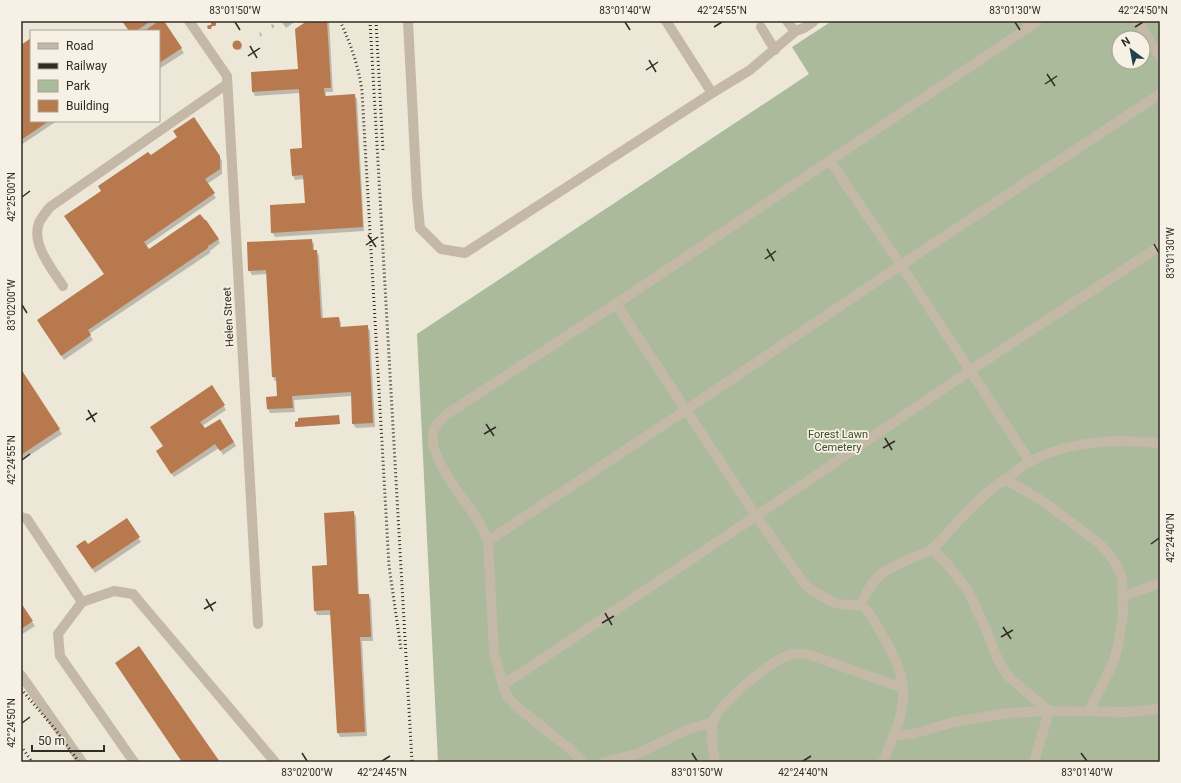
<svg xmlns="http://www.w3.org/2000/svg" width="1181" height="783" viewBox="0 0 1181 783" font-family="Roboto,sans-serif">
<rect width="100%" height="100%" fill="#ede7d8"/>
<path fill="#aaba9b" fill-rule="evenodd" d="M832,21H1160V762H438L417,334L809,74L792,47ZM1119,38H1143V62H1119Z"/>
<g fill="#0003">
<path d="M123,21H163L184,53L159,69V31H130Z"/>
<path d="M281,21H296L286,28Z"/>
<path d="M309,21H329L333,92H326V97L354,95L357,99L364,231L275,237L272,232L306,204L304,179L295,180L293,176L303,149L300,93L255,96L253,92L299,70Z"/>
<path d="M271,24L274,25V28H272Z"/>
<path d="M260,32L262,35L261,37L259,34Z"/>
<path d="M31,39V121H57L21,145V46Z"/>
<circle cx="238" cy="46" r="4"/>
<path d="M219,156L222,161V174L207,184L216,198L146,246L149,250L218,239L220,243L210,251V253L89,334L93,340L64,360L40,325L105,275L150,157Z"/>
<path d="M311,240L314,244V251H316L319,255L323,319L339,318L341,323V328L367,326L370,331L375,427L356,428L353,424L352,396L294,400L295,412L270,413L268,409L267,398L278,397L277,381H275L273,377L267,274L252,275L249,270Z"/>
<path d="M21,371L62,434L21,461Z"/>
<path d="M212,386L226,410L202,426L205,430L234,442L236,446L223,455L219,448L174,477L159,456L164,447Z"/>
<path d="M339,417L340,424L297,427L296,426Z"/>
<path d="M353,512L356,517L359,595H368L371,599L373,641H362L367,736L340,737L338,733L332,615H317L315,611L313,567L328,566Z"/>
<path d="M127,520L141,542L95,573L80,551Z"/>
<path d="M21,605L35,626L21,635Z"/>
</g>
<g fill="#b7794d">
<path d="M122,21H151L136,31H129Z"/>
<path d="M159,21H164L182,48L159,63V31H144Z"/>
<path d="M307,21H327L331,88H324L325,96L355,94L363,227L271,233L270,205L305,203L303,175L292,176L290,149L302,148L299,89L252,92L251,72L298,69L295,29Z"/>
<path d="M213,22L216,23V25L215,26H212L211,29H208L207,26L209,25H211V23Z"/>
<path d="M31,38V121H49L21,140V45Z"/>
<circle cx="237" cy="45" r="4.5"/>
<path d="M194,117L220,156V169L205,179L215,193L144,242L149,249L200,214L205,220H206L219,239L208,246V248L88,330L91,335L61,356L37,320L104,274L64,216L101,191L98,186L148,152L151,155L177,137L173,131Z"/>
<path d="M312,239L313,250H317L321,318L339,317L340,327L368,325L373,423L352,424L351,392L292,396L293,408L267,409L266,397L277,396L276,377H272L266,270L248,271L247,242Z"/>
<path d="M21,369L60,429L21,455Z"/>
<path d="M212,385L225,405L200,422L205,428L220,419L234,442L220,451L215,444L171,474L156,451L163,446L150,427Z"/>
<path d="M339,415L340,424L295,427V422L298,421V418Z"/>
<path d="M354,511L358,594H369L371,637H360L365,732L337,733L330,610L314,611L312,566L327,565L324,513Z"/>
<path d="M127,518L140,537L92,569L76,546L85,540L88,544Z"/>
<path d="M21,603L33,621L21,629Z"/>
<path d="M139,646L220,762H182L115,663Z"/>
</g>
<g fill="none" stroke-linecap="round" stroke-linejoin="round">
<g stroke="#c4b9a6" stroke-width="10">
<path d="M189,21L227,76L258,624"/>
<path d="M408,21L417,197L420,228L441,249L465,253L709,95L750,70L797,30"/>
<path d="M666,21L712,93"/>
<path d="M787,21L794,30C802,31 808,25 814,21"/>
<path d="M1137,21L1160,57"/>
<path d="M761,27L775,50"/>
<path d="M830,161L901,265L1030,462"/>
<path d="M63,286C52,269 31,244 39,223C41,218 46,212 50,207L227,84"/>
<path d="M616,304L756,516L803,582L813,591L833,602L845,605H861C871,612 876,625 882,635C892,651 902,670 903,689C905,714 892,739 883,762"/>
<path d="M1004,480C1013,474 1022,466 1031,461C1071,440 1117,439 1160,443"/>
<path d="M21,517L27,519L82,602"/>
<path d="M488,541C485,533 481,526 477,519C464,499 428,457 433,433C434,425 441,420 447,414L616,304L1038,21"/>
<path d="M932,549L947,564L968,591L986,629L997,658L1002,667L1010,678L1049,711"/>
<path d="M1123,596L1160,583"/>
<path d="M861,605C873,574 885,570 914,557C920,555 928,552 933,548C940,543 944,536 950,530C967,512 983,494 1004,480C1038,494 1070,522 1100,544L1108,553L1117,566L1122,579L1123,615L1118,646L1113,663L1089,711"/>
<path d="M21,675L82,762"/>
<path d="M503,685L756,516L971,370L1160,246"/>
<path d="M894,735L913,734L954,722L1008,713L1049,711L1128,712L1160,709"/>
<path d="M134,762L60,656L58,634L82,602L114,591L133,594L275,762"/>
<path d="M582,762L570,749L516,706L508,698L503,685L494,652L488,541L686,410L901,265L1160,94"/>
<path d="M604,762L637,754L686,730L713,722"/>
<path d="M715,762C713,751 710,733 713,722C718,704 771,661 789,655C797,652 805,654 813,656L903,688"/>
<path d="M1034,762L1049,711"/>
</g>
<g stroke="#312b26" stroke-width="3" stroke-dasharray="1 3" stroke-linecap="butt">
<path d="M340,21C351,45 358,64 362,91L389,566L401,649"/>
<path d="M370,21L412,762"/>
<path d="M376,21L383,151"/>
<path d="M21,689L55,729L79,762"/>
<path d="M21,746L32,762"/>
</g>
</g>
<path fill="none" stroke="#312b26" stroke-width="1.5" d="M235,22L240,30M625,22L630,30M1015,22L1020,30M714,27L722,22M1135,27L1143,22M250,46L257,58M248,56L260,48M649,60L656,72M646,70L658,62M1047,74L1055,86M1045,84L1057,76M22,197L30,191M368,235L376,247M1154,244L1159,253M366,245L378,237M767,249L774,261M765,259L776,251M22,305L27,313M88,410L95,422M86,420L97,413M486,424L494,436M484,434L496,427M885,438L892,450M883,448L895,441M22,460L30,454M1151,544L1159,538M206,599L213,611M204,609L216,602M605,613L612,625M602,623L614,616M1003,627L1011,639M1001,637L1013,630M22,723L30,717M302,753L307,761M692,753L697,761M1081,753L1087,761M382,761L390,756M803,761L811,756"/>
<g text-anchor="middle" stroke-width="3.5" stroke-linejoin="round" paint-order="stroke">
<g font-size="11" fill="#312b26" stroke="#f6f1e4">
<text transform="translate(228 317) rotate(-93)" y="4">Helen Street</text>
</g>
<g font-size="11" fill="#3b4c2d" stroke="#f6f1e4">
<text x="838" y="438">Forest Lawn<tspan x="838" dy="13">Cemetery</tspan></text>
</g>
</g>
<rect width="1181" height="783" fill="none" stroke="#f6f1e4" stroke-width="44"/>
<rect x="30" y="30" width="130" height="92" fill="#f6f1e4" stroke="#a7a298"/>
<rect x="38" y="43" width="20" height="6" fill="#c4b9a6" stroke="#a7a298"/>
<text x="66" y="50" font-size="12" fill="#312b26">Road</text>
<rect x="38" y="63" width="20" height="6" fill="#312b26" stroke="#a7a298"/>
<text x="66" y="70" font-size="12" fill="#312b26">Railway</text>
<rect x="38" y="80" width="20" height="12" fill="#aaba9b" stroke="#a7a298"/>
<text x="66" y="90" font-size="12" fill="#312b26">Park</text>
<rect x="38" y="100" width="20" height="12" fill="#b7794d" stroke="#a7a298"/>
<text x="66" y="110" font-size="12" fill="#312b26">Building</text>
<g transform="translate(1131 50) rotate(328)"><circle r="19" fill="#f6f1e4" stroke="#a7a298"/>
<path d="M0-3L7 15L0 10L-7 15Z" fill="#21424d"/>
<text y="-6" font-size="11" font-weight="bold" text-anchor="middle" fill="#312b26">N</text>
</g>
<path d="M32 745v6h72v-6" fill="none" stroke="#312b26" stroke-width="2"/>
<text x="38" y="745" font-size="12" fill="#312b26" stroke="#f6f1e4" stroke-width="3" paint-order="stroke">50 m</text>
<rect x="22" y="22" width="1137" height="739" fill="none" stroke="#312b26" stroke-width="1.5"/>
<g font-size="10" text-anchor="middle" fill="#312b26">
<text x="235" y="14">83°01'50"W</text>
<text x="625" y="14">83°01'40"W</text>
<text x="722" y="14">42°24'55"N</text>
<text x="1015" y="14">83°01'30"W</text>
<text x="1143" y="14">42°24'50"N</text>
<text transform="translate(11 197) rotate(-90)" y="4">42°25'00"N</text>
<text transform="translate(1170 253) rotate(-90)" y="4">83°01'30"W</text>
<text transform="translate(11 305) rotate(-90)" y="4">83°02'00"W</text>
<text transform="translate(11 460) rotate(-90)" y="4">42°24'55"N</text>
<text transform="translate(1170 538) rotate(-90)" y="4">42°24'40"N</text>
<text transform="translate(11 723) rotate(-90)" y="4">42°24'50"N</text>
<text x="307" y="776">83°02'00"W</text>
<text x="382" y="776">42°24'45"N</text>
<text x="697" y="776">83°01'50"W</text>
<text x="803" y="776">42°24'40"N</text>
<text x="1087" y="776">83°01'40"W</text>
</g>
</svg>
